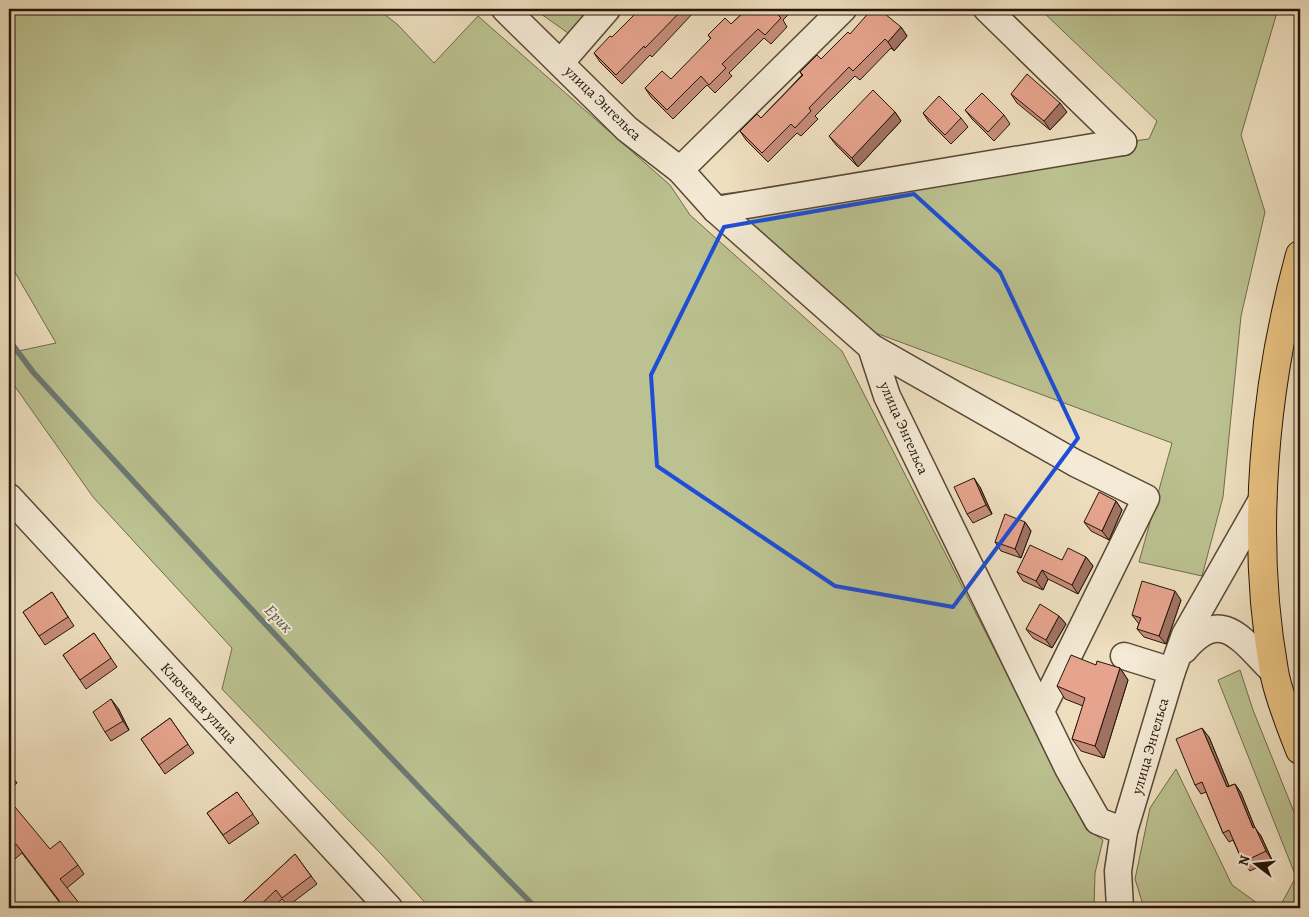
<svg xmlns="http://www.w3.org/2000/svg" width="1309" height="917" viewBox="0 0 1309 917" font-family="Alegreya,serif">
<rect width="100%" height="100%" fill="#eedfbf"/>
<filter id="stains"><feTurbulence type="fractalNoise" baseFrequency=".004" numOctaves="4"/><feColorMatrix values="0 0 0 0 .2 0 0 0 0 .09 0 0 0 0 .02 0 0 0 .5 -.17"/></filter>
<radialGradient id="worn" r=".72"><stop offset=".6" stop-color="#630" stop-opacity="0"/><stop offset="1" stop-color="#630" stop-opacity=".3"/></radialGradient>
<g fill="#bbc190" stroke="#706b4c">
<path d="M9,9H378L398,25L434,63L478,16L670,185L690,215L842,351L1086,829L1103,840L1095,873L1094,908H430L383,856L222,689L232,648L93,497L9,378V353L56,343L9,262Z"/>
<path d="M534,9H589L568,33Z"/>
<path d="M1040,9H1278L1241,135L1265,212L1241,316L1223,497L1202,576L1139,562L1172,443L865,329L714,195L1149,139L1157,121Z"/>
<path d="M1240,670L1253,710L1300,827V908H1279L1296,877L1218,680Z"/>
<path d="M1176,769L1232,885L1264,908H1144L1135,879L1150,808Z"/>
</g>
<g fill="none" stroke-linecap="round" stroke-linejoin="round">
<path stroke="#6c7973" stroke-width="5.5" d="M9,340L33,372C199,553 364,733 536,908"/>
<g stroke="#584836" stroke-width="29">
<g id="minor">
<path d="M505,9L627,129L680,170L716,210L871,347L887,396L1068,768L1098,821L1124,831"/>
<path d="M987,9L1123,142"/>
<path d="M561,62L607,9"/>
<path d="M680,170L843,9"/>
<path d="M716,210L1123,142"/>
<path d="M871,347L1075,463L1146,498L1041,711"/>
<path d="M9,497L389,908"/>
<path d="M1184,650C1222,604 1243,642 1274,672"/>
<path d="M1124,656L1172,671"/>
<path d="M1120,908L1118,871L1124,831L1172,671L1185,635L1263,498"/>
</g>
</g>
<g stroke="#261509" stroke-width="30">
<path id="highway" d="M1300,255C1264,386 1250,537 1274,671C1278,695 1291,727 1300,750"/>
</g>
<use href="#minor" stroke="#f4ead5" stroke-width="26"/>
<use href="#highway" stroke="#e7c080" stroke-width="28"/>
</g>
<g fill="#c68d7a" stroke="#261509">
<path d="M640,9H692L694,12L652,57L650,55L622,84L600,62L594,53L612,37Z"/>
<path d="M747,9H794L783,20L787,27L771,44L764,38L729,73L732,76L715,93L707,85L673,119L651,97L645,88L671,79L711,39L708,35L731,24Z"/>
<path d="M901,27L907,36L894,51L891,48L860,80L855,76L815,116L818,119L801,136L797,133L768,162L746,140L740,131L761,118L802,75L800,72L821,59L850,34Z"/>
<path d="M1011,94L1067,112L1050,130L1017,103Z"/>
<path d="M965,110L1004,115L1010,124L994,141L972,119Z"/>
<path d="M895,112L901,121L858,167L836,145L829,136Z"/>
<path d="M923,113L961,118L968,127L951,144L929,122Z"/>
<path d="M980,487L992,514L973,523L967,514Z"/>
<path d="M1116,501L1122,510L1109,540L1091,531L1084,522Z"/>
<path d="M1025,522L1031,531L1021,558L1001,551L995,542Z"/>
<path d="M1086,557L1093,566L1078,594L1048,579L1043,590L1023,581L1017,572L1062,560Z"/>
<path d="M52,592L74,626L45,645L23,612Z"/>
<path d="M1181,600L1166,644L1144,637L1137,629L1139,624L1132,615Z"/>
<path d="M1059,616L1066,624L1052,648L1033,638L1026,629Z"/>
<path d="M94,633L117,667L86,689L63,655Z"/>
<path d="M1096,665L1120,668L1128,680L1104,758L1081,751L1072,739L1083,706L1065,699L1057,686Z"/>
<path d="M118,708L129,730L111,741L105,732Z"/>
<path d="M170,718L194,753L165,774L141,739Z"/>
<path d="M1209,737L1229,786L1235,784L1241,793L1255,828L1261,836L1272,860L1250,871L1243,862L1233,840L1229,842L1223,833L1206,792L1201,794L1195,785Z"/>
<path d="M9,772L17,783L9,789Z"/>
<path d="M237,792L259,823L229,844L207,813Z"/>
<path d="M9,812L50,849L78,865L84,874L67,888L63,907L22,853L9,864Z"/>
<path d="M295,854L317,884L288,906L282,899L272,908H247L243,902Z"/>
</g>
<g fill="#a17363" stroke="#261509">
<path d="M901,27L907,36L894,51L888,42Z"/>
<path d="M1060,103L1067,112L1050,130L1044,121Z"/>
<path d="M895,112L901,121L858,167L852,158Z"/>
<path d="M974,478L980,487L992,514L986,505Z"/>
<path d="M1116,501L1122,510L1109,540L1102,531Z"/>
<path d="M1025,522L1031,531L1021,558L1015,549Z"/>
<path d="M1086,557L1093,566L1078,594L1072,585Z"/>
<path d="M1042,570L1048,579L1043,590L1036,581Z"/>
<path d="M1175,591L1181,600L1166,644L1159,636Z"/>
<path d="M1059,616L1066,624L1052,648L1046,640Z"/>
<path d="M1120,668L1128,680L1104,758L1095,746Z"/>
<path d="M111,699L118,708L129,730L123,721Z"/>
<path d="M1202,728L1209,737L1233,796L1227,787Z"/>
<path d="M1235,784L1241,793L1255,828L1261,836L1272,860L1266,851L1253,828Z"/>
</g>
<g fill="#e6a48e" stroke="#261509">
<path d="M640,9H683L645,48L644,46L616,75L594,53L610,36L612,37Z"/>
<path d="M747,9H779L775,12L781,18L765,35L758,29L722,64L726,68L709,85L701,76L667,110L645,88L662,71L671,79L711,38L708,35L725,18L731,24Z"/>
<path d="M872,9H879L901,27L888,42L885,39L853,71L849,67L809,108L811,111L795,128L791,124L762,153L740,131L757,114L761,118L803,75L800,72L817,55L821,59L848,32L850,34Z"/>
<path d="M1027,74L1060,103L1044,121L1011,94Z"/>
<path d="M873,90L895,112L852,158L829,136Z"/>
<path d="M982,93L1004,115L988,132L965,110Z"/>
<path d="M939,96L961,118L945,135L923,113Z"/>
<path d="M974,478L986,505L967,514L954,487Z"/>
<path d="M1099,492L1116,501L1102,531L1084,522Z"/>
<path d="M1005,514L1025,522L1015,549L995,542Z"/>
<path d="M1030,545L1062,560L1068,548L1086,557L1072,585L1042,570L1036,581L1017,572Z"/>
<path d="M1142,581L1175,591L1159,636L1137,629L1141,618L1132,615Z"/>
<path d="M52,592L68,617L39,636L23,612Z"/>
<path d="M1040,604L1059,616L1046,640L1026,629Z"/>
<path d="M94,633L111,658L80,680L63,655Z"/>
<path d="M1071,655L1096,665L1097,661L1120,668L1095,746L1072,739L1085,698L1057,686Z"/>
<path d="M111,699L123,721L105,732L93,712Z"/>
<path d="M170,718L188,744L159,765L141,739Z"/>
<path d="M1202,728L1227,787L1235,784L1253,828L1255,827L1266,851L1243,862L1229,830L1223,833L1202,782L1195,785L1176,739Z"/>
<path d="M237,792L253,814L223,835L207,813Z"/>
<path d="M15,807L50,849L60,841L78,865L60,879L83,908H62L64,907L16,844L9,850V812Z"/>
<path d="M295,854L311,876L282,898L276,890L257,908H249L243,902Z"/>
</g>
<path fill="none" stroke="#1d4ed8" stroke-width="4" stroke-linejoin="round" d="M914,194L1000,272L1078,438L953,607L835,586L657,466L651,375L724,227Z"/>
<g text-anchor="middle" stroke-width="4" stroke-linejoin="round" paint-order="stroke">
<g font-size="15" fill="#261509" stroke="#f4ead5">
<text transform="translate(603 103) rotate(44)" y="5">улица Энгельса</text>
<text transform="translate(904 428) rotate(66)" y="5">улица Энгельса</text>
<text transform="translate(199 703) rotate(47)" y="5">Ключевая улица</text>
<text transform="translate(1150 746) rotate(-74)" y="5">улица Энгельса</text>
</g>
<g font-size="16" font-style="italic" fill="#4f4f47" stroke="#f4ead5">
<text transform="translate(279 618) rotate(46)" y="6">Ерик</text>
</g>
</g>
<rect width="1309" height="917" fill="none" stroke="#eedfbf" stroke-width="30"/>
<rect x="10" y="10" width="1289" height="897" fill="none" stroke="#261509" stroke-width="2.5"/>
<rect x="15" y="15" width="1279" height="887" fill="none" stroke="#261509"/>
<g transform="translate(1256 864) rotate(286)" stroke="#f4ead5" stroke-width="4" paint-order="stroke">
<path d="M0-4L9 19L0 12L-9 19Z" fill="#261509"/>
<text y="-8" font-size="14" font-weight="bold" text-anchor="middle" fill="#261509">N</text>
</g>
<rect width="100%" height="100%" filter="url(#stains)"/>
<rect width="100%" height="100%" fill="url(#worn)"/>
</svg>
